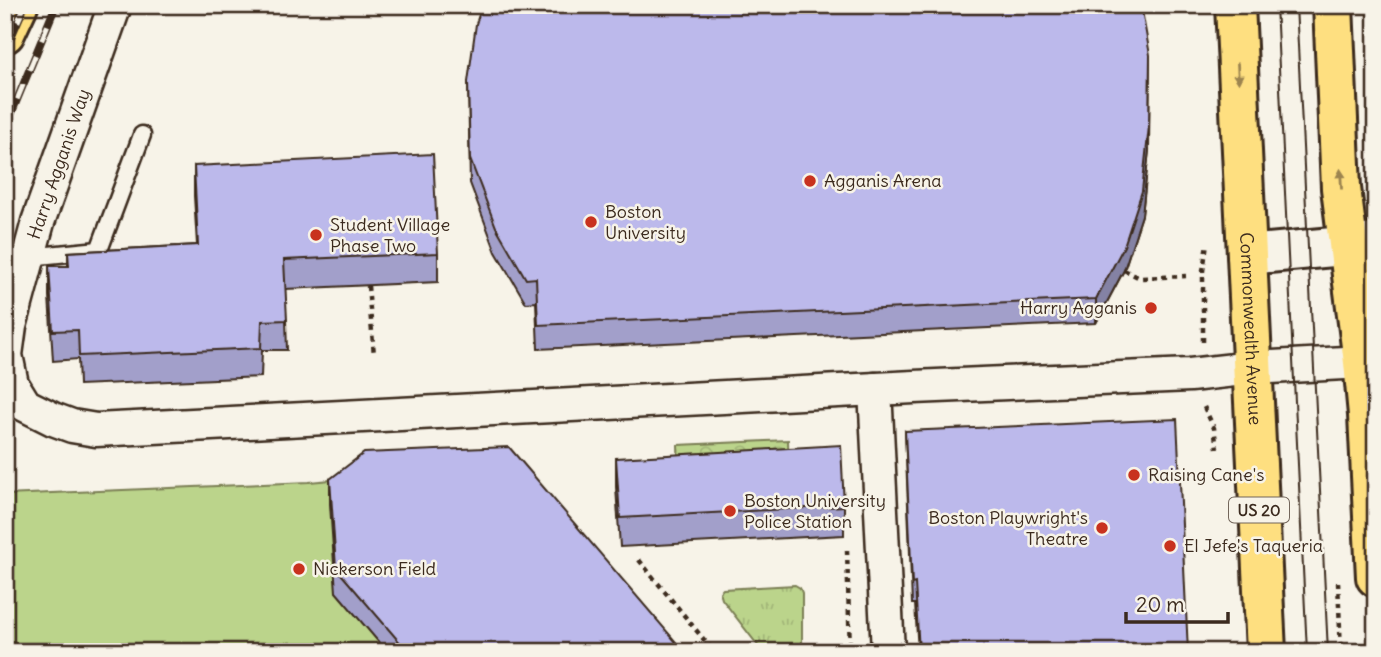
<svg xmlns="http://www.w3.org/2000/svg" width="1381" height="657" viewBox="0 0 1381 657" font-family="Delius,sans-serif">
<defs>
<pattern id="grass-tufts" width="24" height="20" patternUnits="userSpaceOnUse" patternTransform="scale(1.75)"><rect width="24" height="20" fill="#bbd48b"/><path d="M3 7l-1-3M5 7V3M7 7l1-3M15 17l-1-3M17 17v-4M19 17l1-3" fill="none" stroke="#a2b678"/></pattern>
<pattern id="forest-crowns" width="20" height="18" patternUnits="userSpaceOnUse" patternTransform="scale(1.75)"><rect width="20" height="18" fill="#bbd48b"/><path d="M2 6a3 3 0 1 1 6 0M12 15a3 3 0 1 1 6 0" fill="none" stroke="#a2b678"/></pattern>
</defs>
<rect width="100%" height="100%" fill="#f7f3e8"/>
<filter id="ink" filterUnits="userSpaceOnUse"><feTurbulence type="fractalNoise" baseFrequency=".0143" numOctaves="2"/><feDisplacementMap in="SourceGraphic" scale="14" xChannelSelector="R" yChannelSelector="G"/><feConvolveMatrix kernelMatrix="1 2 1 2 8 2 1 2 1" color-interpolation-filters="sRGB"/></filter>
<g filter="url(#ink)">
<path fill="url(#grass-tufts)" stroke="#7b7f54" stroke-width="2" d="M795,585L800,588L802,593V652H763L722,599L720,592L723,589Z"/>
<path fill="url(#forest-crowns)" stroke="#7b7f54" stroke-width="2" d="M788,440L789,472L679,477L678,445Z"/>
<path fill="#bbd48b" stroke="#7b7f54" stroke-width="2" d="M364,477L664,652H5V495L309,482Z"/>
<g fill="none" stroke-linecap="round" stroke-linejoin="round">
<g stroke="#3b2a1e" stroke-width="21">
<path id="service" d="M28,257L99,250L142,135"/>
</g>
<g stroke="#3b2a1e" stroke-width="37">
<g id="minor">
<path d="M115,5L38,222L10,326L6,355L12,384L25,405L53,419L72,426L96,430L914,387L1190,375L1252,368L1363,362"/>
<path d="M875,389L888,652"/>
</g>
</g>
<g stroke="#3b2a1e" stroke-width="44">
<path id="tertiary" d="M1247,255L1376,243"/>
</g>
<g stroke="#3b2a1e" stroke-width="44">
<g id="primary">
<path id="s1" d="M1235,5L1266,652"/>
<path d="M1333,5L1341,188L1363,362L1368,415L1376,577"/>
</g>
</g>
<g stroke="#3b2a1e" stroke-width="44">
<path id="motorway" d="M5,33L18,5"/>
</g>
<g stroke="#3b2a1e" stroke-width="4.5" stroke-dasharray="5 5" stroke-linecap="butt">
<path d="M1124,270L1140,278L1186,276"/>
<path d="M368,286L374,355"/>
<path d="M1203,342V271L1207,243"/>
<path d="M1204,407L1214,428L1217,448"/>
<path d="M847,550L850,652"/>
<path d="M639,560L714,652"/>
<path d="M1338,582L1341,652"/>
</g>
<use href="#service" stroke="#f7f3e8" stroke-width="16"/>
<use href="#minor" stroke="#f7f3e8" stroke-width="32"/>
<use href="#tertiary" stroke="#f7f3e8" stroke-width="38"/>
<use href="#primary" stroke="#fedf80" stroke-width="38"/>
<use href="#motorway" stroke="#fedf80" stroke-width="38"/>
<g stroke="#3b2a1e" stroke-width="2">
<path d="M1276,5L1307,652"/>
<path d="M1296,5L1328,652"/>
</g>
<g stroke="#3b2a1e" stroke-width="8">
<g id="rail">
<path d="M5,51L25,5"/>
<path d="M5,129L56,5"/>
</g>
</g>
<use href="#rail" stroke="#f7f3e8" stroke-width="5" stroke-dasharray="16" stroke-linecap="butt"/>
</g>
<g fill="#a29fca" stroke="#3b2a1e" stroke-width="2">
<path d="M468,82L1149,150L1142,215L1124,270L1096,323L538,349L536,302L526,303L496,252L470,183Z"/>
<path d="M194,166L438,253V282L285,289L287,350H262L261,377L79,385L78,359L53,361L49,296V266H68V252L197,245L194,196Z"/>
<path d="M905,431L1188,652H918L915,604H912Z"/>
<path d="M616,458L844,506V535L620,547L616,487Z"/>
<path d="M330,479L684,652H387L336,592L330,504Z"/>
</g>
<path fill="#8482a4" stroke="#3b2a1e" stroke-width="2" d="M1150,55L1149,150L1142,215L1124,270L1096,323V299Z"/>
<g fill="#bcb9eb" stroke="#3b2a1e" stroke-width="2">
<path d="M482,5H1141L1150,55L1149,126L1142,191L1124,246L1096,299L538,325L536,278L526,279L496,227L470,159L468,82L476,24Z"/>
<path d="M433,154L438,253L284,260L287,320L262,321L261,348L79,356L78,330L53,331L49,266H69L68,252L198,245L194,166Z"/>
<path d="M1177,419L1188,652H919L915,583L912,584L905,431Z"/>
<path d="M841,445L844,506L620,518L616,458Z"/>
<path d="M509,447L682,649L684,652H408L336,568L330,479L364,453Z"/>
</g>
<defs><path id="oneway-solid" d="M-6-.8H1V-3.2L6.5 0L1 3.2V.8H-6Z" transform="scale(1.75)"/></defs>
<g fill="#9c844f">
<use href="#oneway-solid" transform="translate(1238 73) rotate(87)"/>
<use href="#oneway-solid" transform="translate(1341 179) rotate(-93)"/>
</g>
</g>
<g fill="#c8321e" stroke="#f7f3e8" stroke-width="2.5">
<circle cx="810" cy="181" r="7"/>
<circle cx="591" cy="222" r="7"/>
<circle cx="316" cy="235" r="7"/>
<circle cx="1151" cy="308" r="7"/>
<circle cx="1134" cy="475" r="7"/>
<circle cx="730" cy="511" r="7"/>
<circle cx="1102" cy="528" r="7"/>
<circle cx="1170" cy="546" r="7"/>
<circle cx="299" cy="569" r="7"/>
</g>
<g text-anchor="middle" stroke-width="5" stroke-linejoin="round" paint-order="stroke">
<rect fill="#f7f3e8" stroke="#73665b" stroke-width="2" x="1229" y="497.5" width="60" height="25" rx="5"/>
<g font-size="16" font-weight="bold" fill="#3b2a1e">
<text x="1259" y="516">US 20</text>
</g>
<g font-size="18" fill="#3b2a1e" stroke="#f7f3e8">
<text transform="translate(59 164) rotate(-71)" y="6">Harry Agganis Way</text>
<text dy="6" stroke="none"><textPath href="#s1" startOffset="324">Commonwealth Avenue</textPath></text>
</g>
<g font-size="18" fill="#3b2a1e" stroke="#f7f3e8" text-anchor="start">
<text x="824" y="187">Agganis Arena</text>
<text x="605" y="218">Boston<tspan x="605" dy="21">University</tspan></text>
<text x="330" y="231">Student Village<tspan x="330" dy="21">Phase Two</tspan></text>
<text x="1137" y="314" text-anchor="end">Harry Agganis</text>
<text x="1148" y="481">Raising Cane's</text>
<text x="744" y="507">Boston University<tspan x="744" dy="21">Police Station</tspan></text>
<text x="1088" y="524" text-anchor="end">Boston Playwright's<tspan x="1088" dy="21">Theatre</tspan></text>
<text x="1184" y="552">El Jefe's Taqueria</text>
<text x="313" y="575">Nickerson Field</text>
</g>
</g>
<rect width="1381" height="657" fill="none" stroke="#f7f3e8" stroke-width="28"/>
<rect x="14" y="14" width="1353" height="629" fill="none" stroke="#3b2a1e" stroke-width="2.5" filter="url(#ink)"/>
<path d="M1126 612v10h102v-10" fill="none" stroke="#3b2a1e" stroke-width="3.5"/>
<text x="1136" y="612" font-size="21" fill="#3b2a1e" stroke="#f7f3e8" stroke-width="5" paint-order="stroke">20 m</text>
</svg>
